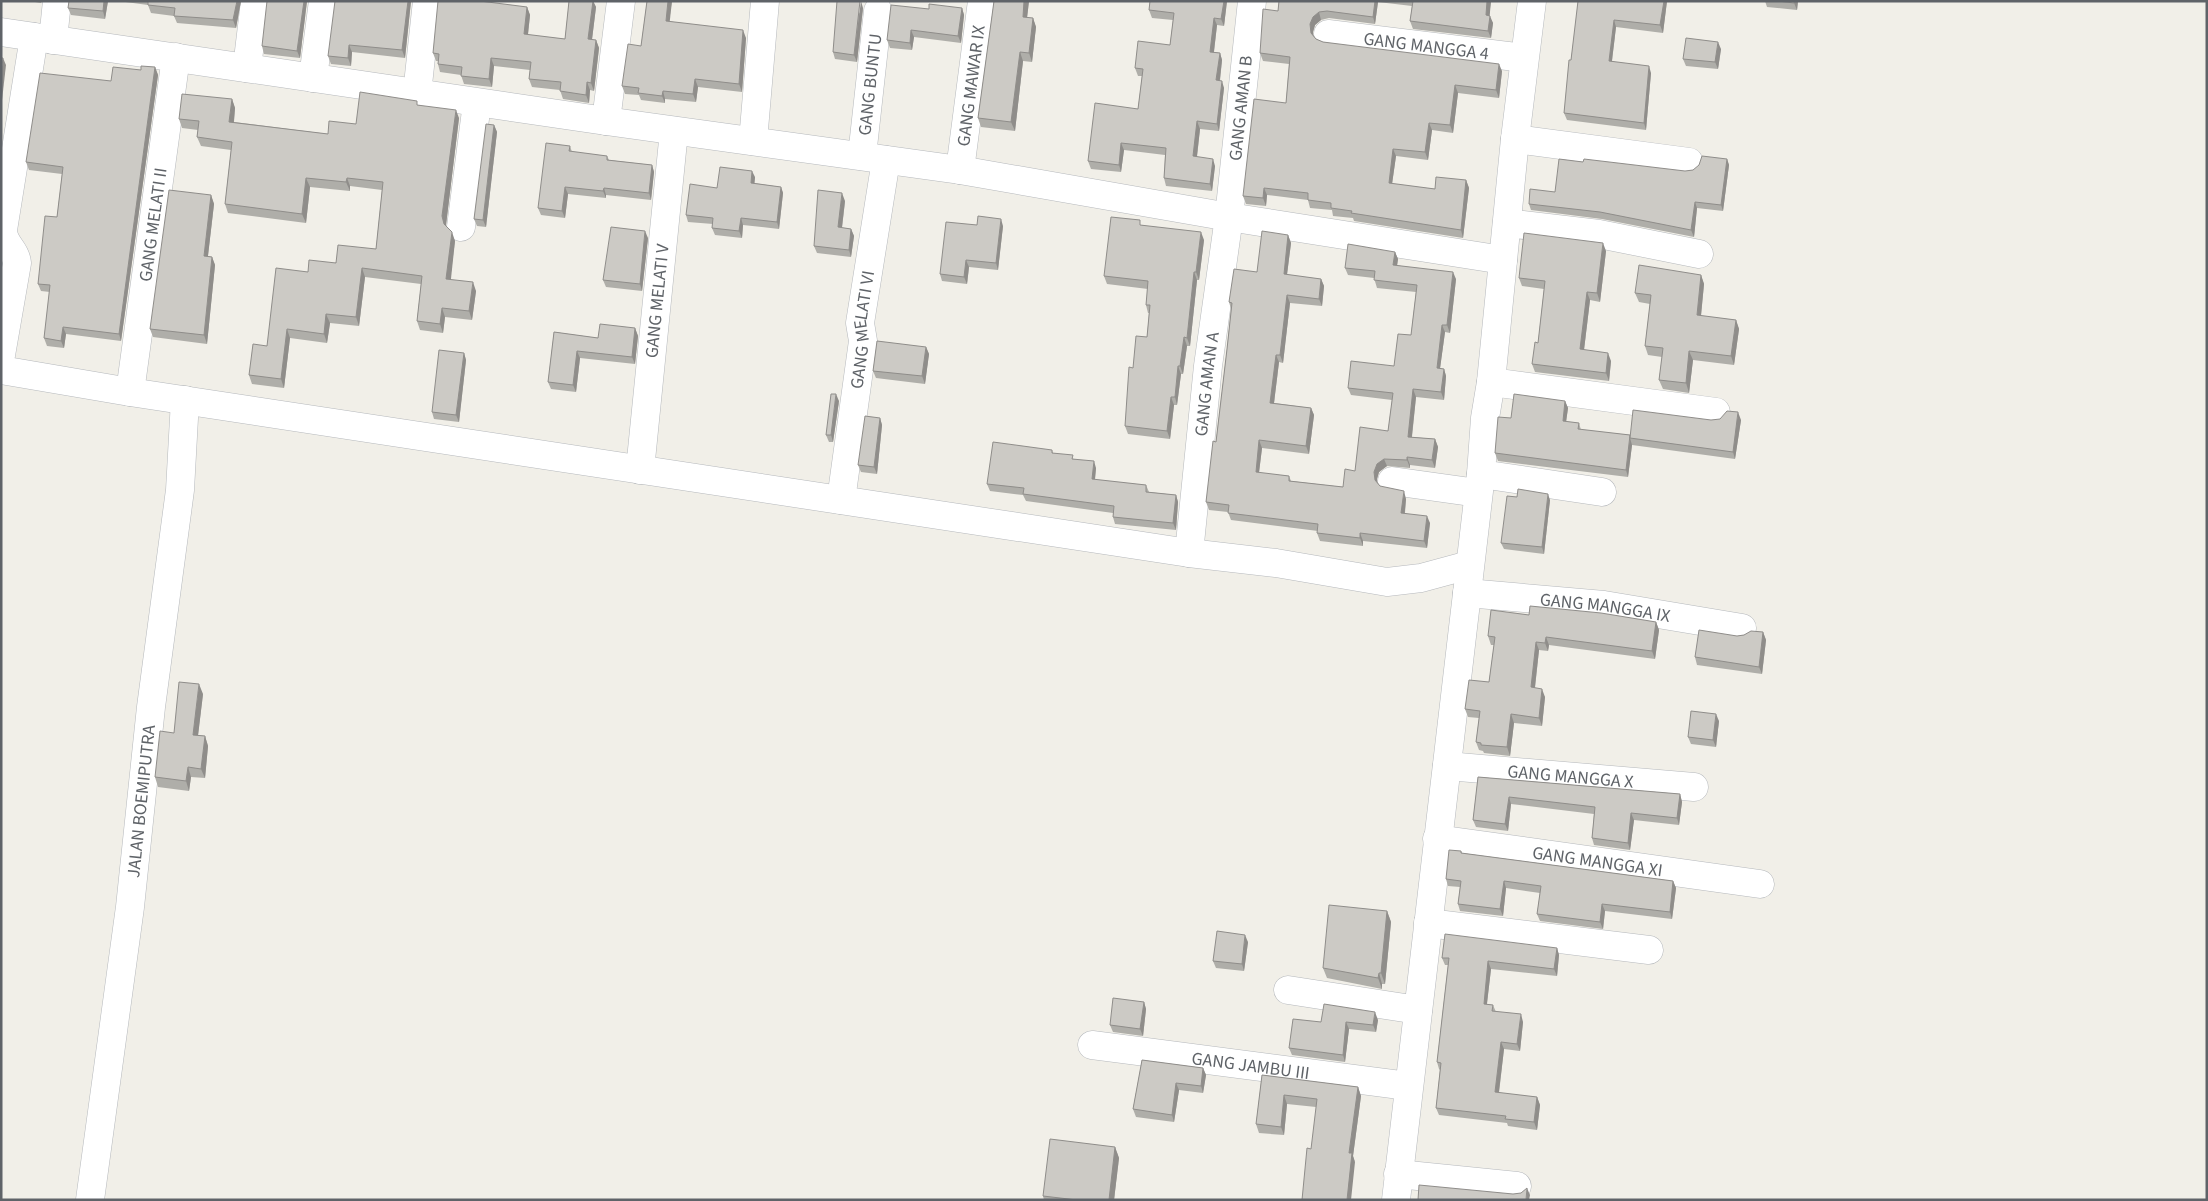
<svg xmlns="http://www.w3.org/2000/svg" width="2208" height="1201" viewBox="0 0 2208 1201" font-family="'Source Sans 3',sans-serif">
<rect width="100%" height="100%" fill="#f1efe8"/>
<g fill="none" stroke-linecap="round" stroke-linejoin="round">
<g stroke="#b5b8bc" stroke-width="29">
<g id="minor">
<path d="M1,32L606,121L960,170L1229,217L1503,260"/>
<path id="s1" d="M1328,34L1524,58"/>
<path d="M53,40L57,1"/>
<path d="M247,68L255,1"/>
<path d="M313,78L323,1"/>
<path d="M417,94L427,1"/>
<path d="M606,121L621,1"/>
<path d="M1515,139L1689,162"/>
<path d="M753,141L765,1"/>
<path id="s2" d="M862,156L878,11"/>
<path id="s3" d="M960,170L982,1"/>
<path d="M1507,223L1599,234L1699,254"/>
<path d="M461,227L477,103"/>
<path d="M1,355L17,263C16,249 3,245 3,230L34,37"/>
<path d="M1,370L130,392L1189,553L1276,563L1387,582L1421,578L1469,565"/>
<path d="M1491,382L1716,412"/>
<path id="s4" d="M130,392L176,57"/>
<path id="s5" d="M640,470L674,131"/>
<path d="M1481,474L1602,492"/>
<path d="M1392,481L1478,493"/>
<path id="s6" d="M841,500L863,341L860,323L886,160"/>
<path id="s7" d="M1189,553L1208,366L1229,217L1252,1"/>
<path id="s8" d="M1467,593L1604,605L1742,628"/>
<path id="s9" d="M1447,766L1694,787"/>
<path id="s10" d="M1437,839L1760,884"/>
<path d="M1428,923L1649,950"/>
<path d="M1288,990L1418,1010"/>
<path id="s11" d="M1092,1045L1408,1086"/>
<path d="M1398,1174L1517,1186"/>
<path id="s12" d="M90,1200L130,907L151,707L180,490L185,400"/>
<path d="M1396,1200L1481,474L1485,418L1491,382L1515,139L1532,1"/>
</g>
</g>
<use href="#minor" stroke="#fff" stroke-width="28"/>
</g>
<g fill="#afaea9">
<path d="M29,1H42L41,3Z"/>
<path d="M69,1H108L105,19L71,15L68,8Z"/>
<path d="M118,1H241L236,28L177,23L174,16L151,13L148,5Z"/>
<path d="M307,1L300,58L264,54L262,46Z"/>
<path d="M411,1L405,58L352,52L351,66L331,64L328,56Z"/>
<path d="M562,1H593L596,7L592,40H596L599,48L594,91L590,90L589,103L563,99L560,90L532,87L529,79L530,70L494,66L492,87L464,84L461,75L440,72L438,64V61H436L433,53L527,7L530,15L528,35L565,39L569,2Z"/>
<path d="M647,1H672L669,21L746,38L742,92L698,87L696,102L665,99V103L641,100L639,95L625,94L622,86L641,46Z"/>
<path d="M994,1H1029L1027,18H1033L1036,27L1032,62L1023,61L1015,131L981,127L978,118Z"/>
<path d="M1150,1H1227L1224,26L1217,25L1214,52L1220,53L1222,60L1220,81L1224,88L1219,131L1200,129L1197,157L1215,166L1212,191L1166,186L1164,178L1165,155L1124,150L1121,172L1091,169L1088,161L1138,109L1142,76H1138L1135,68L1170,45L1173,20L1152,18L1149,10Z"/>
<path d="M1279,1H1491L1489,16L1493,23L1491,38L1413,29L1410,21L1412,6L1378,2L1375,24L1329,18L1321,20L1315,25L1313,32V35L1316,39L1323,42L1502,71L1499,98L1458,93L1453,133L1432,130L1428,160L1396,156L1392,184L1435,189L1466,180L1469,188L1463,238L1354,221L1353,218L1333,216L1332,210L1310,208L1308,200L1267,195L1266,206L1246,204L1243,196L1286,103L1289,64L1263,61L1260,53L1278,11Z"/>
<path d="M1578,1H1667L1663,33L1616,27L1612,61L1651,73L1646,130L1567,120L1564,113L1577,14Z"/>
<path d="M1765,1H1798L1797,10L1767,7Z"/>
<path d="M863,8L857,62L835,59L833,52Z"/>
<path d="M962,8L964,15L961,43L914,37L912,50L890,48L887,40L929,9Z"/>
<path d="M1721,49L1718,69L1686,66L1683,59Z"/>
<path d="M155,67L158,75L121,341L66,334L64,348L47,346L44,338L50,292L41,291L38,284L57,217L62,174L29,170L26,162L111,81L141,70Z"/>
<path d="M232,99L235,108L234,122L328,134L419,105L459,118L446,225L455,241L450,280L476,291L472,320L445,317L443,333L420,330L417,321L421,284L365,277L359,326L330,323L327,343L290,338L284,388L252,384L249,375L267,346L308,272L376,249L382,190L350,186V191L310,187L306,223L228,213L225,204L231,150L201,146L197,137L198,130L182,128L179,119Z"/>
<path d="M494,125L497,132L486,227L477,226L474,219Z"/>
<path d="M570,146L572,152L607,156L609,160L652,165L654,172L651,200L606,195V198L568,194L565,218L541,215L538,208Z"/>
<path d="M1727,159L1729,165L1723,211L1697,208L1694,237L1602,219L1531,210L1529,204L1555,192L1693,170Z"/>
<path d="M755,177L754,183L781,187L783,193L779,229L743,225L742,238L715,235L712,228L713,224L688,222L686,215L717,188Z"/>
<path d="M211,195L214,204L208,256L212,257L215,265L207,344L153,337L150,329Z"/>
<path d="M845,201L842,228L851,229L854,236L851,257L817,253L814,246Z"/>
<path d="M1142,225L1204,240L1199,280H1197L1190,346H1187L1183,374H1181L1177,405H1174L1170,439L1128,434L1125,426L1133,368L1147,337L1149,313H1148L1146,305L1148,289L1107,284L1104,276Z"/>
<path d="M1003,226L998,270L969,267L967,284L942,281L940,274Z"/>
<path d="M1288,235L1291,243L1287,275L1321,279L1324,286L1322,306L1290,303L1283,363L1279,362L1274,403L1311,408L1314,415L1309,454L1262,448L1259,473L1289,476L1291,481L1343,487L1355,471L1388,431L1392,400L1351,395L1348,388L1394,366L1411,335L1416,292L1377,288L1374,278L1348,275L1345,268L1395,252L1398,259L1397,265L1456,279L1450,333L1445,332L1440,368L1444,369L1446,376L1444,400L1416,397L1412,437L1435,439L1438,447L1435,468L1410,465V468L1387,466L1379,472L1377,479V482L1380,486L1406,499L1405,513L1430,523L1427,548L1363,541V546L1320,541L1317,533L1318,531L1231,520L1228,512L1209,510L1206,502L1216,442L1227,349L1231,309L1229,302L1257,272Z"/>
<path d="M648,238L642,291L606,287L603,280Z"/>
<path d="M1606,251L1600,302L1590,300L1584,350L1611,361L1609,381L1535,372L1532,364L1538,343L1544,289L1522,286L1519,278Z"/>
<path d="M1701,275L1704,284L1701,316L1736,320L1739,329L1734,365L1693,360L1689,393L1663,389L1659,380L1662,357L1648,355L1645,346L1650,304L1639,302L1635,293Z"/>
<path d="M635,328L638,336L635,364L580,358L576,392L551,389L548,382L554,332L598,338Z"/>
<path d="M926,347L929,354L925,384L876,378L873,371Z"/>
<path d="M464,353L466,360L459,422L434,419L432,412Z"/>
<path d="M839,401L833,442H829L826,435Z"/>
<path d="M1565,401L1568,408L1566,422L1579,423L1581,430L1630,435L1711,420H1741L1735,459L1632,445L1628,477L1498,461L1495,453L1511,418Z"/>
<path d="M880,418L882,425L877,474L861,472L858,465Z"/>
<path d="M1052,450L1053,453L1074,459L1096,468L1095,480L1146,485L1149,492L1176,495L1178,502L1176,530L1115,524L1113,517V513L1026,501L1023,495L990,491L987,484Z"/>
<path d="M1517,497L1550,500L1544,554L1504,549L1501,543Z"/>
<path d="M1529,615L1656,622L1659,630L1655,659L1549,645L1548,651L1539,650L1535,688L1545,697L1542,726L1514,723L1510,756L1484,753L1483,751L1479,750L1476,742L1479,718L1468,717L1465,709L1489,682L1494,645H1491L1488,636Z"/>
<path d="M1763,632L1766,640L1762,674L1697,665L1695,657L1737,636Z"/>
<path d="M203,694L198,735L205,736L208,746L205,778L191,777L189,791L158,787L155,777L174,733Z"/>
<path d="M1719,721L1716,747L1691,744L1688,737Z"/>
<path d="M1478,777L1680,794L1682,802L1679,825L1634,820L1630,850L1594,845L1592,838L1594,814L1511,804L1508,831L1476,827L1473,820Z"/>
<path d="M1461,851L1462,853L1673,881L1676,888L1672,919L1605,911L1603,929L1540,921L1537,914L1540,893L1506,888L1503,916L1460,911L1458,904L1460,887L1448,886L1446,879Z"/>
<path d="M1387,911L1391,922L1385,984H1382V989L1327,978L1323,968Z"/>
<path d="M1248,942L1244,971L1216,968L1213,961Z"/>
<path d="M1557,948L1559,955L1557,976L1491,969L1487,1004L1493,1005L1496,1012L1523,1022L1520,1051L1504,1049L1499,1093L1537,1097L1540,1105L1537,1130L1508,1126L1507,1123L1439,1115L1436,1108L1440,1070L1439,1069L1437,1062L1448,965H1445L1442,958Z"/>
<path d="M1144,1002L1146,1009L1143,1036L1113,1032L1110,1025Z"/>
<path d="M1378,1020L1376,1032L1349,1029L1345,1062L1292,1055L1289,1048L1321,1022Z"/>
<path d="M1142,1060L1203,1068L1206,1075L1203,1093L1179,1090L1174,1122L1136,1117L1133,1109Z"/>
<path d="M1262,1075L1358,1087L1361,1096L1353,1156L1355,1162L1316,1107L1287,1104L1284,1135L1259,1133L1256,1124Z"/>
<path d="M1115,1147L1119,1158L1114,1200H1044L1043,1196Z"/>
</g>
<g fill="#8f8d8a">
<path d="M104,1H108L105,19L103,11Z"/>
<path d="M237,1H241L236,28L233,20Z"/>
<path d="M304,1H307L300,58L297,51Z"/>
<path d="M408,1H411L405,58L402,50Z"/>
<path d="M593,1L596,7L591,47L588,39Z"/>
<path d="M668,1H672L669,28L666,21Z"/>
<path d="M861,1L863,8L857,62L854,55Z"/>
<path d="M1024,1H1029L1026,26L1023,17Z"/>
<path d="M1224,1H1227L1224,26L1221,19Z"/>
<path d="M1375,1H1378V2L1375,24L1373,17Z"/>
<path d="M1487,1H1491L1489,23L1486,15Z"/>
<path d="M1664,1H1667L1663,33L1660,25Z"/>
<path d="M1794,1H1798L1797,10L1794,3Z"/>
<path d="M527,7L530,15L527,42L524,34Z"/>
<path d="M962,8L964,15L961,43L958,36Z"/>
<path d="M1319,12L1321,20L1315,25L1313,32L1314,41L1311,33L1310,24L1313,17Z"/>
<path d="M1490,16L1493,23L1491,38L1488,31Z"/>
<path d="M1033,18L1036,27L1032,62L1029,53Z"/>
<path d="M1214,18L1217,25L1213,59L1210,52Z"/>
<path d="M1614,20L1616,27L1611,68L1609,61Z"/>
<path d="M743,30L746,38L742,92L739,84Z"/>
<path d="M911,30L914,37L912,50L910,43Z"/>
<path d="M596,40L599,48L594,91L591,83Z"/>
<path d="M1718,42L1721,49L1718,69L1715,62Z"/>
<path d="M349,45L352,52L351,66L348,58Z"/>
<path d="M1020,52L1023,61L1015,131L1011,122Z"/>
<path d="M1220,53L1222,60L1219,87L1216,80Z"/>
<path d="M3,58L6,65L1,109V75Z"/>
<path d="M491,58L494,66L492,87L489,79Z"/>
<path d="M1499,64L1502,71L1499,98L1496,90Z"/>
<path d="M1649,66L1651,73L1646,130L1644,123Z"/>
<path d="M155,67L158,75L121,341L119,334Z"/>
<path d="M695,79L698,87L696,102L693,94Z"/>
<path d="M1222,81L1224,88L1219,131L1217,124Z"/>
<path d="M587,82L590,90L589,103L586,95Z"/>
<path d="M1455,85L1458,93L1453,133L1450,125Z"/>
<path d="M663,91L665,99V103L662,96Z"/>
<path d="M232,99L235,108L233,131L229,122Z"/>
<path d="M456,110L459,118L446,225L447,233L444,224L442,216Z"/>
<path d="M1197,121L1200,129L1196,164L1193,156Z"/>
<path d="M1429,123L1432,130L1428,160L1425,152Z"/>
<path d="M494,125L497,132L486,227L483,220Z"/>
<path d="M1121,143L1124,150L1121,172L1119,165Z"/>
<path d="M1393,149L1396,156L1391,191L1389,183Z"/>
<path d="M1213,159L1215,166L1212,191L1210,184Z"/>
<path d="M1727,159L1729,165L1723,211L1721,205Z"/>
<path d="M652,165L654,172L651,200L649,193Z"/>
<path d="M752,171L755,177L754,190L751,183Z"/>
<path d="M306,178L310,187L306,223L302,214Z"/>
<path d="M347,178L350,186V191L346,182Z"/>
<path d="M1466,180L1469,188L1463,238L1461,230Z"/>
<path d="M565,187L568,194L565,218L562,211Z"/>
<path d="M781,187L783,193L779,229L777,222Z"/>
<path d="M604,188L606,195V198L603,191Z"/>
<path d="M1264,188L1267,195L1266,206L1263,198Z"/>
<path d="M842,193L845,201L841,235L838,227Z"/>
<path d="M211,195L214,204L207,264L204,256Z"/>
<path d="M1695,202L1697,208L1694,237L1691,230Z"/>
<path d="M741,218L743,225L742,238L739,231Z"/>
<path d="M1001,219L1003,226L998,270L996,263Z"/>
<path d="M851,229L854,236L851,257L849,250Z"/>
<path d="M645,231L648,238L642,291L640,284Z"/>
<path d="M452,232L455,241L450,288L446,279Z"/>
<path d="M1201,232L1204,240L1199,280L1196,272Z"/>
<path d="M1288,235L1291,243L1286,282L1284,274Z"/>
<path d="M1603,243L1606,251L1600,302L1597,293Z"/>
<path d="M1395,252L1398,259L1396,273L1393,265Z"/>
<path d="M212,257L215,265L207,344L204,335Z"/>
<path d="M966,260L969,267L967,284L964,277Z"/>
<path d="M362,268L365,277L359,326L356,317Z"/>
<path d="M1194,272L1197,280L1190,346L1187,338Z"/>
<path d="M1453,272L1456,279L1450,333L1447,325Z"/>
<path d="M1701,275L1704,284L1700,325L1697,315Z"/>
<path d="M1321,279L1324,286L1322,306L1319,299Z"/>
<path d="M473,282L476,291L472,320L469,311Z"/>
<path d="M1587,292L1590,300L1583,358L1580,349Z"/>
<path d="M1287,295L1290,303L1283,363L1280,355Z"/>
<path d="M442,308L445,317L443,333L440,324Z"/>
<path d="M326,314L330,323L327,343L324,334Z"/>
<path d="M1736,320L1739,329L1734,365L1731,356Z"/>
<path d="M1442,325L1445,332L1439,376L1437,368Z"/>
<path d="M63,327L66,334L64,348L61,341Z"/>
<path d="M635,328L638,336L635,364L632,357Z"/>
<path d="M287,329L290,338L284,388L281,379Z"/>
<path d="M1184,337L1187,346L1183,374L1180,366Z"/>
<path d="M926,347L929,354L925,384L922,376Z"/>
<path d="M577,351L580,358L576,392L573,385Z"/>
<path d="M1689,351L1693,360L1689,393L1686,383Z"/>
<path d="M464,353L466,360L459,422L456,415Z"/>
<path d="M1608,353L1611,361L1609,381L1606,373Z"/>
<path d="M1276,355L1279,362L1273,411L1270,403Z"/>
<path d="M1178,366L1181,374L1177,405L1175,397Z"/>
<path d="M1444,369L1446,376L1444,400L1441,392Z"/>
<path d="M1413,389L1416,397L1411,444L1408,437Z"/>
<path d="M836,394L839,401L833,442L831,435Z"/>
<path d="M1171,397L1174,405L1170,439L1167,431Z"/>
<path d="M1565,401L1568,408L1565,429L1563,421Z"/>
<path d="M1311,408L1314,415L1309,454L1306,446Z"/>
<path d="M1738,412L1741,420L1735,459L1733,452Z"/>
<path d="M880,418L882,425L877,474L874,467Z"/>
<path d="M1630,438L1632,445L1628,477L1626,470Z"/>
<path d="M1435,439L1438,447L1435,468L1432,460Z"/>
<path d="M1259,440L1262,448L1258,480L1256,472Z"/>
<path d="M1407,457L1410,465V468L1407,460Z"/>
<path d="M1384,459L1387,466L1379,472L1377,479L1378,487L1375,480L1374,472L1377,464Z"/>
<path d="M1094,461L1096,468L1094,487L1092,479Z"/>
<path d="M1404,491L1406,499L1404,520L1401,513Z"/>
<path d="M1548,494L1550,500L1544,554L1542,547Z"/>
<path d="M1176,495L1178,502L1176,530L1173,523Z"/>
<path d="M1427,516L1430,523L1427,548L1424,541Z"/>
<path d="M1360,533L1363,541V546L1360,538Z"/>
<path d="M1656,622L1659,630L1655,659L1652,651Z"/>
<path d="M1763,632L1766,640L1762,674L1759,667Z"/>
<path d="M1546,637L1549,645L1548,651L1545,643Z"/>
<path d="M1536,642L1539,650L1534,695L1531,687Z"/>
<path d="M199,684L203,694L197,744L193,735Z"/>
<path d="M1542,689L1545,697L1542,726L1539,718Z"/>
<path d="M1511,714L1514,723L1510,756L1507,747Z"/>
<path d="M1716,714L1719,721L1716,747L1713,740Z"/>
<path d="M205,736L208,746L205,778L201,769Z"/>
<path d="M188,767L191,777L189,791L186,781Z"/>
<path d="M1680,794L1682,802L1679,825L1677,818Z"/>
<path d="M1509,797L1511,804L1508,831L1505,824Z"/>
<path d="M1631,813L1634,820L1630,850L1628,843Z"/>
<path d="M1504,881L1506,888L1503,916L1500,909Z"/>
<path d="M1673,881L1676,888L1672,919L1670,912Z"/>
<path d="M1602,904L1605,911L1603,929L1600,922Z"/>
<path d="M1387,911L1391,922L1385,984L1381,973Z"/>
<path d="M1245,935L1248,942L1244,971L1242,964Z"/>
<path d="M1557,948L1559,955L1557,976L1554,969Z"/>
<path d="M1488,961L1491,969L1486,1011L1484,1004Z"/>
<path d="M1379,973L1382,984V989L1378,978Z"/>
<path d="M1144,1002L1146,1009L1143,1036L1140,1029Z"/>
<path d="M1375,1012L1378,1020L1376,1032L1373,1025Z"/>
<path d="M1521,1014L1523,1022L1520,1051L1517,1044Z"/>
<path d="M1346,1022L1349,1029L1345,1062L1343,1055Z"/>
<path d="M1501,1042L1504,1049L1498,1099L1495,1092Z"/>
<path d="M1203,1068L1206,1075L1203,1093L1201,1086Z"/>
<path d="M1176,1083L1179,1090L1174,1122L1172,1115Z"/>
<path d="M1358,1087L1361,1096L1353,1156L1355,1162L1351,1200H1347L1349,1153Z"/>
<path d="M1284,1095L1287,1104L1284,1135L1281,1127Z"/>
<path d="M1537,1097L1540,1105L1537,1130L1534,1122Z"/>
<path d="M1115,1147L1119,1158L1114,1200H1109Z"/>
<path d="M1527,1188L1530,1195L1529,1200H1526Z"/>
</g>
<g fill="#cccac5" stroke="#8f8d8a">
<path d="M69,1H104L103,11L68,8Z"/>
<path d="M148,1H237L233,20L174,16L175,8L148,5Z"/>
<path d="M267,1H304L297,51L262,46Z"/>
<path d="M335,1H408L402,50L349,45L348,58L328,56Z"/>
<path d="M438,1H480L527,7L524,34L565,39L569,1H593L588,39L596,40L591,83L587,82L586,95L560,91L561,82L529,79L531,62L491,58L489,79L461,76L462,67L438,64L439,54L433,53Z"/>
<path d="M647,1H668L666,21L743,30L739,84L695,79L693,94L663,91L662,96L638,93L639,88L622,86L628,44L641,46Z"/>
<path d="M837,1H860L854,55L833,52Z"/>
<path d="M994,1H1024L1023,17L1033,18L1029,53L1020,52L1011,122L978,118Z"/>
<path d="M1150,1H1224L1221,19L1214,18L1210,52L1220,53L1216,80L1222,81L1217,124L1197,121L1193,156L1213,159L1210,184L1164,178L1166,148L1121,143L1119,165L1088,161L1095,103L1138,109L1143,69L1135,68L1138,41L1170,45L1174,13L1149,10Z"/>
<path d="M1279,1H1375L1373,17L1327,11L1319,12L1313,17L1310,24L1311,33L1316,39L1323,42L1499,64L1496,90L1455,85L1450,125L1429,123L1425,152L1393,149L1389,183L1435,189L1436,177L1466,180L1461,230L1351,213L1352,211L1331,208V203L1308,200V193L1264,188L1263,198L1243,196L1254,99L1286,103L1290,57L1260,53L1263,9L1278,11Z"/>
<path d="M1413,1H1487L1486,15L1490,16L1488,31L1410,21Z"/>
<path d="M1578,1H1664L1660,25L1614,20L1609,61L1649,66L1644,123L1564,113L1569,60H1571Z"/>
<path d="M1778,1H1794V3Z"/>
<path d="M929,4L962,8L958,36L911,30L910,43L887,40L891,5L929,9Z"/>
<path d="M1686,38L1718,42L1715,62L1683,59Z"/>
<path d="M1,58H3L1,75Z"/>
<path d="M141,66L155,67L119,334L63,327L61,341L44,338L50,285L38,284L45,216L57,217L63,167L26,162L40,73L111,81L113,67L141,70Z"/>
<path d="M360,92L417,101V105L456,110L442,216L444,224L452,232L446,279L473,282L469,311L442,308L440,324L417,321L422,276L362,268L356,317L326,314L324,334L287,329L281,379L249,375L253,344L267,346L276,268L308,272L309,260L336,263L338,245L376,249L383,182L347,178L346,182L306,178L302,214L225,204L232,142L197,137L199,121L179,119L182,94L232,99L229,122L328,134L329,121L356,124Z"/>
<path d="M486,124L494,125L483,220L474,219Z"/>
<path d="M546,143L570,146L569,151L607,156V160L652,165L649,193L604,188L603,191L565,187L562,211L538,208Z"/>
<path d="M1702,156L1727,159L1721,205L1695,202L1691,230L1600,212L1529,204L1530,189L1555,192L1559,159L1583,162L1584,159L1685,171L1693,170L1699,165Z"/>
<path d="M720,167L752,171L751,183L781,187L777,222L741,218L739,231L712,228L713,218L686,215L690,184L717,188Z"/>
<path d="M169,190L211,195L204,256L212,257L204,335L150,329Z"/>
<path d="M818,190L842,193L838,227L851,229L849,250L814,246Z"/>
<path d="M978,216L1001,219L996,263L966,260L964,277L940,274L946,222L977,225Z"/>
<path d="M1111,217L1140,220V225L1201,232L1196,272H1194L1187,338L1184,337L1180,366H1178L1175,397H1171L1167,431L1125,426L1129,367L1133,368L1136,336L1147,337L1150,305H1146L1148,281L1104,276Z"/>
<path d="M611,227L645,231L640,284L603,280Z"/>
<path d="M1262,231L1288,235L1284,274L1321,279L1319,299L1287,295L1280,355H1276L1270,403L1311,408L1306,446L1259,440L1256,472L1289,476V481L1343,487L1345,469L1355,471L1360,427L1388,431L1393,393L1348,388L1351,361L1394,366L1398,334L1411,335L1417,285L1374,280L1375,271L1345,268L1348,244L1395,252L1393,265L1453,272L1447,325H1442L1437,368L1444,369L1441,392L1413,389L1408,437L1435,439L1432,460L1407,457V460L1384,459L1377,464L1374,472L1375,480L1380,486L1404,491L1401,513L1427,516L1424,541L1360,533V538L1317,533L1318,524L1228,513L1229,505L1206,502L1213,441L1216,442L1227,349L1232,303L1229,302L1234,269L1257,272Z"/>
<path d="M1524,233L1603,243L1597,293L1587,292L1580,349L1608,353L1606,373L1532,364L1535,342L1538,343L1545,281L1519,278Z"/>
<path d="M1639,265L1701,275L1697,315L1736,320L1731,356L1689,351L1686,383L1659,380L1663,348L1645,346L1651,295L1635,293Z"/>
<path d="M600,324L635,328L632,357L577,351L573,385L548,382L554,332L598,338Z"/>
<path d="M877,341L926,347L922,376L873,371Z"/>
<path d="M439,350L464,353L456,415L432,412Z"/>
<path d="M831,394H836L831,435H826Z"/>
<path d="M1514,394L1565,401L1563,421L1579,423L1578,429L1630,435L1626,470L1495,453L1498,417L1511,418Z"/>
<path d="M1633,410L1711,420L1720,419L1727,411L1738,412L1733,452L1630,438Z"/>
<path d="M865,416L880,418L874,467L858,465Z"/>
<path d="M993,442L1052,450V453L1073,455L1072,459L1094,461L1092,479L1146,485V492L1176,495L1173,523L1113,517L1114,506L1023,494L1024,488L987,484Z"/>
<path d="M1518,489L1548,494L1542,547L1501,543L1507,496L1517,497Z"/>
<path d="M1530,606L1601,613L1656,622L1652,651L1546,637L1545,643L1536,642L1531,687L1542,689L1539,718L1511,714L1507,747L1481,745V743L1476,742L1480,711L1465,709L1469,680L1489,682L1495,637L1488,636L1491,610L1529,615Z"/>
<path d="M1699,630L1737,636L1744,635L1751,631L1763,632L1759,667L1695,657Z"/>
<path d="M179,682L199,684L193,735L205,736L201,769L188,767L186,781L155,777L160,731L174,733Z"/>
<path d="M1691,711L1716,714L1713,740L1688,737Z"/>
<path d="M1478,777L1680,794L1677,818L1631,813L1628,843L1592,838L1595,807L1509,797L1505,824L1473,820Z"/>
<path d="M1449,850L1461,851V853L1673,881L1670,912L1602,904L1600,922L1537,914L1541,886L1504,881L1500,909L1458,904L1461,881L1446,879Z"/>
<path d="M1329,905L1387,911L1381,973H1379L1378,978L1323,968Z"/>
<path d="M1217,931L1245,935L1242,964L1213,961Z"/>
<path d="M1445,934L1557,948L1554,969L1488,961L1484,1004L1493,1005L1492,1011L1521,1014L1517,1044L1501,1042L1495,1092L1537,1097L1534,1122L1505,1119L1506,1116L1436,1108L1441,1063L1437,1062L1449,958H1442Z"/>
<path d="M1113,998L1144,1002L1140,1029L1110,1025Z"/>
<path d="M1324,1004L1375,1012L1373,1025L1346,1022L1343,1055L1289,1048L1293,1019L1321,1022Z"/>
<path d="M1142,1060L1203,1068L1201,1086L1176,1083L1172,1115L1133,1109Z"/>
<path d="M1262,1075L1358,1087L1349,1153H1352L1347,1200H1302L1307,1148L1311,1149L1317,1099L1284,1095L1281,1127L1256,1124Z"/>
<path d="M1050,1139L1115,1147L1109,1200H1077L1043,1196Z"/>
<path d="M1419,1185L1513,1194L1521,1193L1527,1188L1526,1200H1418Z"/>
</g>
<g text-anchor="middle" stroke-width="5" stroke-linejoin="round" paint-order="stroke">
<g font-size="18" fill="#5f6368" stroke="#fff">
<text dy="6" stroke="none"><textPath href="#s1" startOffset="99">GANG MANGGA 4</textPath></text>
<text dy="6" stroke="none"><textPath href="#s2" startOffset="72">GANG BUNTU</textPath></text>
<text dy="6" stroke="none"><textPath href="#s3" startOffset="85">GANG MAWAR IX</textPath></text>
<text dy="6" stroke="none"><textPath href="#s7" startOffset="448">GANG AMAN B</textPath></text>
<text dy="6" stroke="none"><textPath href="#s4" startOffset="169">GANG MELATI II</textPath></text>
<text dy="6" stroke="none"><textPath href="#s5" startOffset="170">GANG MELATI V</textPath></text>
<text dy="6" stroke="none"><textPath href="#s6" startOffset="172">GANG MELATI VI</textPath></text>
<text dy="6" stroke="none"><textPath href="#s7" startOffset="170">GANG AMAN A</textPath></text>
<text dy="6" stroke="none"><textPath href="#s8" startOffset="139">GANG MANGGA IX</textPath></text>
<text dy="6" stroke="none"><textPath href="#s9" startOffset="124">GANG MANGGA X</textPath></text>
<text dy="6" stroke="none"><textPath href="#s12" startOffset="402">JALAN BOEMIPUTRA</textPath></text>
<text dy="6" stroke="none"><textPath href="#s10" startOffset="162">GANG MANGGA XI</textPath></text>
<text dy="6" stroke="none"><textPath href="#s11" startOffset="160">GANG JAMBU III</textPath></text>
</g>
</g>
<rect width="2208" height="1201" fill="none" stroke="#5f6368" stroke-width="5"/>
</svg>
